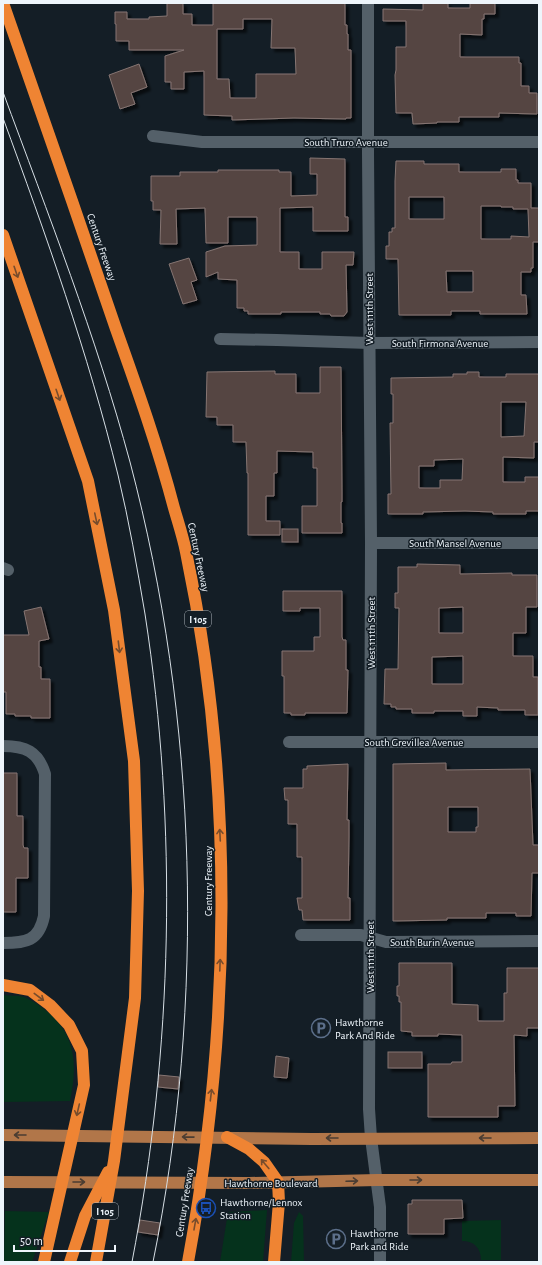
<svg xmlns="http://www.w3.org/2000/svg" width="542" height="1265" viewBox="0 0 542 1265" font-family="'Alegreya Sans',sans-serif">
<defs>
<filter id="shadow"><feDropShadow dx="3.5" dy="3.5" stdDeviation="1" flood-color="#0009"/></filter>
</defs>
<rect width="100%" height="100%" fill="#141e26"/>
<g fill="#05321c">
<path d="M3,995C10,996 18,995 24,997C34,1001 43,1008 50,1014C77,1038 77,1068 70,1101L3,1102Z"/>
<path d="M267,1210L263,1262H220L228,1212Z"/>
<path d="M5,1211L49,1212L32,1262H4Z"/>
<path d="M299,1212L303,1216L304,1262H291L294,1223Z"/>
<path d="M501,1220V1260H481C481,1248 474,1241 462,1241V1221Z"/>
</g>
<g fill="#544542" stroke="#867572" fill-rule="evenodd" filter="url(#shadow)">
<path d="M167,3H183V14H192V25H213V3H345V25H347V34H348V50H351V118H346V119L294,118L232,120V116L204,115V71L184,72V89H171V82H165V56L184,50H129V41H116V24H115V12H127V19H149V17L167,16ZM243,19H272L271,48H295L296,74H256V98H230L229,79H217V29H243Z"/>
<path d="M423,3H448V8H470V3H495V14H484V19H482V35L460,34V57H519V63H521V86H529V93H537V114L499,113V117H459V122H437V123L413,124L412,113H396L395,75L396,70V47H406V21H383V9L423,10Z"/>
<path d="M139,64L147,87L131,93L135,104L120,109L109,75Z"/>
<path d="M310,158L345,159V217H348V231H313V207L280,208V252H299V269H322V252H354L353,265H346L347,312L344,316H331L330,314H320V312H281V314H248V311H244V308H237V280L218,279V272L206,277V252L225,246L257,245V217H228V243H206L205,208L176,209L177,244H160L161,210H153V201H151V176H180V172H218V170H279V172H291V196L317,195V174H310Z"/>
<path d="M396,161H424V164H459V172H501V169H516V180H518V183H531V208H539V242H533V268H531V272H521V295H526L527,314H480V311H451V315H399L398,259H386V246H389V232H392V228H395V181ZM409,197H444V219H409ZM481,206H501V207H513V209H528L529,237L511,236V239H481ZM446,271H473V292H447Z"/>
<path d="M189,258L197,280L191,282L197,300L183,304L169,264Z"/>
<path d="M320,367H341L342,492V502H341V523H342V533H302V506H317V468H313V452L277,451V473H274V496H266V521H280V535H248V473H247L246,442H233V425H217V417H206L207,372L275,371V374H296V393H320Z"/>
<path d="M467,372H479V377H506V374H538L539,376V442H534V458L503,457V482H525V477H539V511H526V514H493V512L465,511L423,512V514H388V494H391L390,423H393V394H391V378L453,377V374H467ZM501,402H526L524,436L501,437ZM463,459L462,480H440V488H419V466H434V460Z"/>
<rect x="282" y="529" width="16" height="13"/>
<path d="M417,564L460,565V574L512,573V575H537V607H526V633H513V656H533V677H538V715H525V710H498V708L477,707V716H463V711H434V713H412V709H396V707H391V704H384L385,669H398L399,608H395V593H398V567H417ZM463,607V633H439V608ZM463,656V684H432V657Z"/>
<path d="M283,591H342V637L343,640H346V670H348L347,713H305V715H291V713H284V676H282V651H314V637H320V608H300V611H283Z"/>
<path d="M41,607L49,639L39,641V667H41V679H50V718H31V716H15V714H6V692H3V635H29L24,611Z"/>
<path d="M446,763V770L530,769L533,845H539V873H532L531,916H516V913H486V918H447V920L393,921V764ZM448,807H478V827H476V832H448Z"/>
<path d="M348,764L347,820H349V837L348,898H350V920H303L302,910H299L297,898H302V857H297V824H288V800H285L284,788H303V769H307V766Z"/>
<path d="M3,773H17V816H23V845L24,848H28V878H16V912H3Z"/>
<path d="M399,963H452V1004L478,1005V1021H504V993H507V968H539V1028H527V1036L514,1035L515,1106H498V1117H428V1064H451L452,1062H462V1035L438,1034V1036H412V1032L401,1031V1002H399V996H397V986H399Z"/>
<rect x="388" y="1052" width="34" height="16"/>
<path d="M276,1056L289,1058L287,1078L274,1077Z"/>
<path d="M159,1075L179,1077L178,1089L158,1087Z"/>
<path d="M412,1200H462L463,1218L444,1219V1234H408V1204H412Z"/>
<path d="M140,1220L160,1223L158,1235L138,1232Z"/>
</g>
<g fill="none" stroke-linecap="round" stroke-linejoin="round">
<g stroke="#546069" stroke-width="12">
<path d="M368,3V153L371,543L369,1109L371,1138"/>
<path d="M153,136L202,142H539"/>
<path d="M220,339L277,340L369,343L539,342"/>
<path d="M371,543H539"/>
<path d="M3,568L8,570"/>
<path d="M289,742H539"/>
<path d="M3,746C25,746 38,751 45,774L44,916C39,941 26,943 3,943"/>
<path d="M301,935H361L386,942L539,941"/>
</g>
<path stroke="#546069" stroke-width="12" d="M371,1138L380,1207V1262"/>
<g stroke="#b17649" stroke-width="12">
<path d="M3,1135L312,1139L539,1138"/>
<path d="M3,1182L249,1183L377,1180H539"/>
</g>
<g stroke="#ef8433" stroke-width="12">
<path d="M3,3C41,112 79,220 116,329C137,388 158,447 174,508C178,522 183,537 186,552C235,785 231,1028 188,1262"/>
<path d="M3,235L88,481L114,610L134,761L138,891L135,998L114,1161L96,1262"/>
<path d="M3,985L30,990L50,1005L69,1025L82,1051L84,1085L44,1262"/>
<path d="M227,1137L249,1149L264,1162L278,1182L279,1202L274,1262"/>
<path d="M70,1262L85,1216L108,1172"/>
</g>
<g stroke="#d7dfe5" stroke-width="1">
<path d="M3,92C48,214 96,336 130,462C198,719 206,1001 153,1262"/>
<path d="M3,118C46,235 88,353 118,475C129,521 137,567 145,614C178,828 173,1048 132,1262"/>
</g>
</g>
<defs><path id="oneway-shaft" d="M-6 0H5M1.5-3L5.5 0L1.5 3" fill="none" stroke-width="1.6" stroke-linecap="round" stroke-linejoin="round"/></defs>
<g stroke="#774c2c">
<use href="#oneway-shaft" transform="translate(16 272) rotate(71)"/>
<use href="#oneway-shaft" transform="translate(58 395) rotate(71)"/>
<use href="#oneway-shaft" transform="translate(96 519) rotate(78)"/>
<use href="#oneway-shaft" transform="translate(119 647) rotate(83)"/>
<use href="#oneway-shaft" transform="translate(220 835) rotate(-93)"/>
<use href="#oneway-shaft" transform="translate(220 965) rotate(-88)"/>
<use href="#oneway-shaft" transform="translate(39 997) rotate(37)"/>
<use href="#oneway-shaft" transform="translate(211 1095) rotate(-83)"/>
<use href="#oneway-shaft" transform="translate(78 1110) rotate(103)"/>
<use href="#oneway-shaft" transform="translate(265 1164) rotate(-130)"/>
<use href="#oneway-shaft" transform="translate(195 1224) rotate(-80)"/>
</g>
<g stroke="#4b3d32">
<use href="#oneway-shaft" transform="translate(20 1135) rotate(180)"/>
<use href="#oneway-shaft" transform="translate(188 1137) rotate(-179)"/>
<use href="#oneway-shaft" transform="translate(332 1138) rotate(180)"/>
<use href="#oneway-shaft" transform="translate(485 1138) rotate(-180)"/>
<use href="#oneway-shaft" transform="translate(416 1180)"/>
<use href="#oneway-shaft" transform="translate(352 1181) rotate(-2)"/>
<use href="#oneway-shaft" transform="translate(79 1182)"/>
</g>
<defs>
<g id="parking-ring" transform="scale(1)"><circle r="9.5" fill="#141e26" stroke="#5c6f8a" stroke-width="1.5"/><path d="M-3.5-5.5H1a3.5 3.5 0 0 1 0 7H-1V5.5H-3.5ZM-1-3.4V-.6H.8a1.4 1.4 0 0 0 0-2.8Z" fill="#5c6f8a"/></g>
<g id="bus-ring" transform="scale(1)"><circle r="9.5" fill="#141e26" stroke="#1a4fb4" stroke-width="1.5"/><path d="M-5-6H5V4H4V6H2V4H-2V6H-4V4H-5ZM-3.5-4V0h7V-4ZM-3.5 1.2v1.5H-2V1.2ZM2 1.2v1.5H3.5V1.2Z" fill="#1a4fb4"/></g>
</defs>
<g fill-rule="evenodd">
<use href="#parking-ring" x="321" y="1028"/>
<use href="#bus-ring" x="206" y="1208"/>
<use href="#parking-ring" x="336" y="1239"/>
</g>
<g text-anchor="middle" stroke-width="3" stroke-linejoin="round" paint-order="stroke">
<g fill="#141e26" stroke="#adb4bb" stroke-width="1">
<rect x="185" y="611" width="26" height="16" rx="3"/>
<rect x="92" y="1203" width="26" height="16" rx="3"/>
</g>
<g font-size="10" font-weight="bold" fill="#eef5fb">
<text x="198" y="623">I 105</text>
<text x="105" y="1215">I 105</text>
</g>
<g font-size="11" fill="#eef5fb" stroke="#141e26">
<text x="346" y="146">South Truro Avenue</text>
<text transform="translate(102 247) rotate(71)" y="4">Century Freeway</text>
<text transform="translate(369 309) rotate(-90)" y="4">West 111th Street</text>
<text x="440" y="347">South Firmona Avenue</text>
<text x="455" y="547">South Mansel Avenue</text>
<text transform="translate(199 557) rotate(78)" y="4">Century Freeway</text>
<text transform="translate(371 633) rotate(-90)" y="4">West 111th Street</text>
<text x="414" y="746">South Grevillea Avenue</text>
<text transform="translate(208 881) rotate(-90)" y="4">Century Freeway</text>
<text x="432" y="946">South Burin Avenue</text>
<text transform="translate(370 957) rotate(-90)" y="4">West 111th Street</text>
<text x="271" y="1187">Hawthorne Boulevard</text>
<text transform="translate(184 1202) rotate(-81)" y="4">Century Freeway</text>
</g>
<g font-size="11" fill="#eef5fb" stroke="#141e26" text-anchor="start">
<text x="335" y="1026">Hawthorne<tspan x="335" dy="13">Park And Ride</tspan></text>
<text x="220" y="1206">Hawthorne/Lennox<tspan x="220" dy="13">Station</tspan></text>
<text x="350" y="1237">Hawthorne<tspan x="350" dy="13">Park and Ride</tspan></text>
</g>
</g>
<rect width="542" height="1265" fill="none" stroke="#eef5fb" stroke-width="8"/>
<path d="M14 1245v6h101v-6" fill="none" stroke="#eef5fb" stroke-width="2"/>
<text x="20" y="1245" font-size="12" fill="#eef5fb" stroke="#141e26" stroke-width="3" paint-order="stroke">50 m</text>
</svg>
